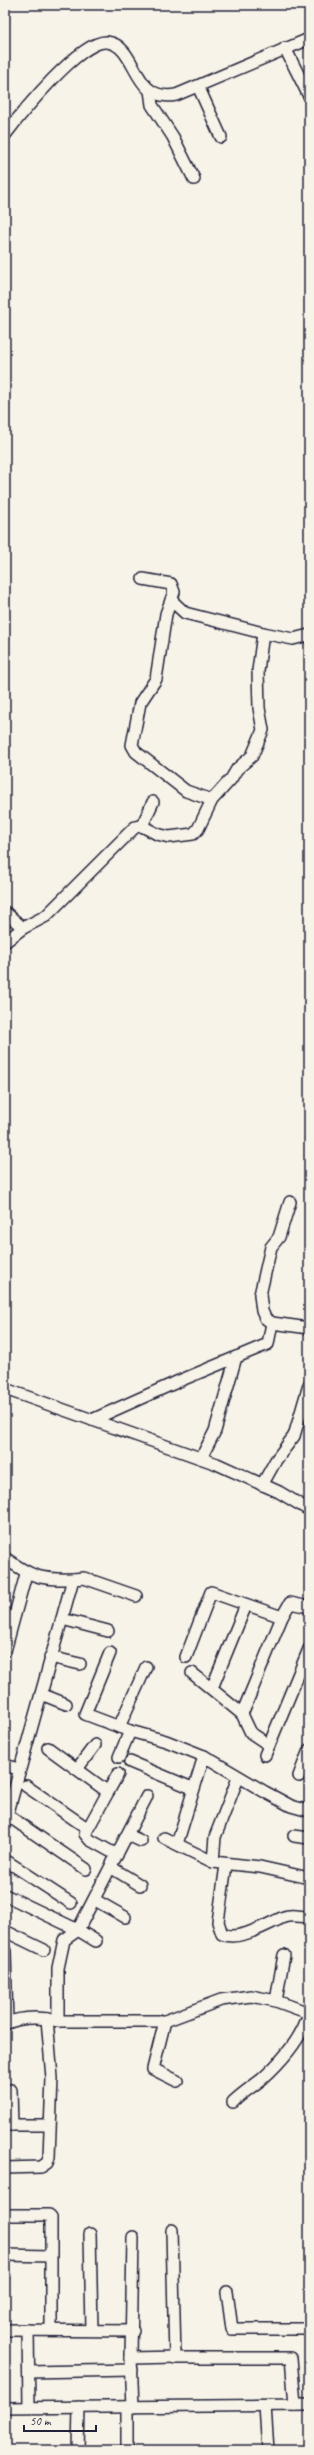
<svg xmlns="http://www.w3.org/2000/svg" width="314" height="2455" viewBox="0 0 314 2455" font-family="Caveat,sans-serif">
<rect width="100%" height="100%" fill="#f7f3e8"/>
<filter id="ink" filterUnits="userSpaceOnUse"><feTurbulence type="fractalNoise" baseFrequency=".025" numOctaves="2"/><feDisplacementMap in="SourceGraphic" scale="8" xChannelSelector="R" yChannelSelector="G"/><feConvolveMatrix kernelMatrix="1 2 1 2 8 2 1 2 1" color-interpolation-filters="sRGB"/></filter>
<g filter="url(#ink)">
<g fill="none" stroke-linecap="round" stroke-linejoin="round">
<g stroke="#22223b" stroke-width="14">
<g id="street">
<path d="M285,48L308,94"/>
<path d="M198,86L221,137"/>
<path d="M150,90L152,105L173,137L194,179"/>
<path d="M5,135C20,115 81,39 107,42C139,46 131,103 176,95L309,39"/>
<path d="M143,579L171,584L174,592L166,614L156,679L140,703L132,745L136,752L186,791L212,800"/>
<path d="M172,601L185,613L263,633L293,639L309,635"/>
<path d="M142,826L153,802"/>
<path d="M5,912L23,928"/>
<path d="M5,942L23,928L46,916L135,827L142,826L157,834L169,837L193,834L198,829L212,800L231,779L237,769L252,756L263,730L259,708L258,671L263,633"/>
<path d="M272,1323L265,1318L262,1311L260,1295L271,1247L279,1237L290,1202"/>
<path d="M5,1389L217,1464L279,1492L309,1510"/>
<path d="M92,1420L179,1381L268,1344L272,1323L309,1328"/>
<path d="M201,1458L215,1431L236,1357"/>
<path d="M262,1485L276,1460L294,1436L309,1385"/>
<path d="M5,1558C31,1577 41,1580 73,1579"/>
<path d="M62,1619L108,1631"/>
<path d="M5,1651L26,1574"/>
<path d="M110,1653L85,1714L130,1731L166,1741L204,1756L265,1792L291,1806L309,1811"/>
<path d="M50,1657L80,1664"/>
<path d="M186,1657L211,1592L282,1617"/>
<path d="M192,1673L242,1714"/>
<path d="M212,1688L246,1605"/>
<path d="M41,1694L66,1704"/>
<path d="M119,1727L146,1667"/>
<path d="M269,1745L251,1733L242,1714L282,1617L290,1603L309,1607"/>
<path d="M48,1748L108,1792L85,1834L90,1840L117,1855"/>
<path d="M265,1755L309,1649"/>
<path d="M119,1757L130,1731"/>
<path d="M130,1762L192,1788"/>
<path d="M5,1765L18,1769"/>
<path d="M77,1769L95,1745"/>
<path d="M299,1776L309,1750"/>
<path d="M26,1786L87,1828"/>
<path d="M108,1792L118,1774"/>
<path d="M7,1815L86,1869"/>
<path d="M5,1823L73,1579L84,1578L136,1596"/>
<path d="M128,1835L141,1841"/>
<path d="M294,1836L309,1838"/>
<path d="M164,1838L213,1862L260,1867L309,1878"/>
<path d="M177,1844L204,1756"/>
<path d="M5,1860L71,1903"/>
<path d="M213,1862L215,1837L238,1778"/>
<path d="M226,1865L218,1922L222,1934C239,1942 269,1923 284,1917C291,1914 301,1917 309,1917"/>
<path d="M112,1868L140,1885"/>
<path d="M5,1895L78,1930L96,1941"/>
<path d="M95,1900L125,1917"/>
<path d="M5,1931L44,1950"/>
<path d="M5,1951L7,2023"/>
<path d="M276,2001L284,1955"/>
<path d="M58,2021V1968L64,1940L78,1930L147,1796"/>
<path d="M165,2021L153,2069L177,2081"/>
<path d="M5,2024C21,2017 41,2017 58,2021H165L221,2000L251,1996L276,2001L309,2013"/>
<path d="M11,2090L12,2125"/>
<path d="M233,2102C242,2093 252,2087 262,2079C282,2061 302,2038 309,2013"/>
<path d="M5,2125H49"/>
<path d="M5,2168L41,2167L47,2163L49,2157L52,2078L47,2019"/>
<path d="M5,2215H49L51,2217V2330"/>
<path d="M172,2230L175,2358H291L295,2405"/>
<path d="M90,2234L92,2330"/>
<path d="M5,2255L49,2256"/>
<path d="M227,2292L232,2329H309"/>
<path d="M5,2330L133,2331"/>
<path d="M28,2330L29,2407"/>
<path d="M131,2358L175,2357"/>
<path d="M29,2372L132,2370"/>
<path d="M265,2406L268,2450"/>
<path d="M133,2407L131,2358L133,2237"/>
<path d="M5,2408L309,2405"/>
<path d="M78,2450L79,2407"/>
<path d="M127,2450V2407"/>
</g>
</g>
<use href="#street" stroke="#f7f3e8" stroke-width="11"/>
</g>
</g>
<rect width="314" height="2455" fill="none" stroke="#f7f3e8" stroke-width="20"/>
<rect x="10" y="10" width="294" height="2435" fill="none" stroke="#22223b" stroke-width="1.5" filter="url(#ink)"/>
<path d="M24 2425v6h72v-6" fill="none" stroke="#22223b" stroke-width="2"/>
<text x="30" y="2425" font-size="12" fill="#22223b" stroke="#f7f3e8" stroke-width="3" paint-order="stroke">50 m</text>
</svg>
